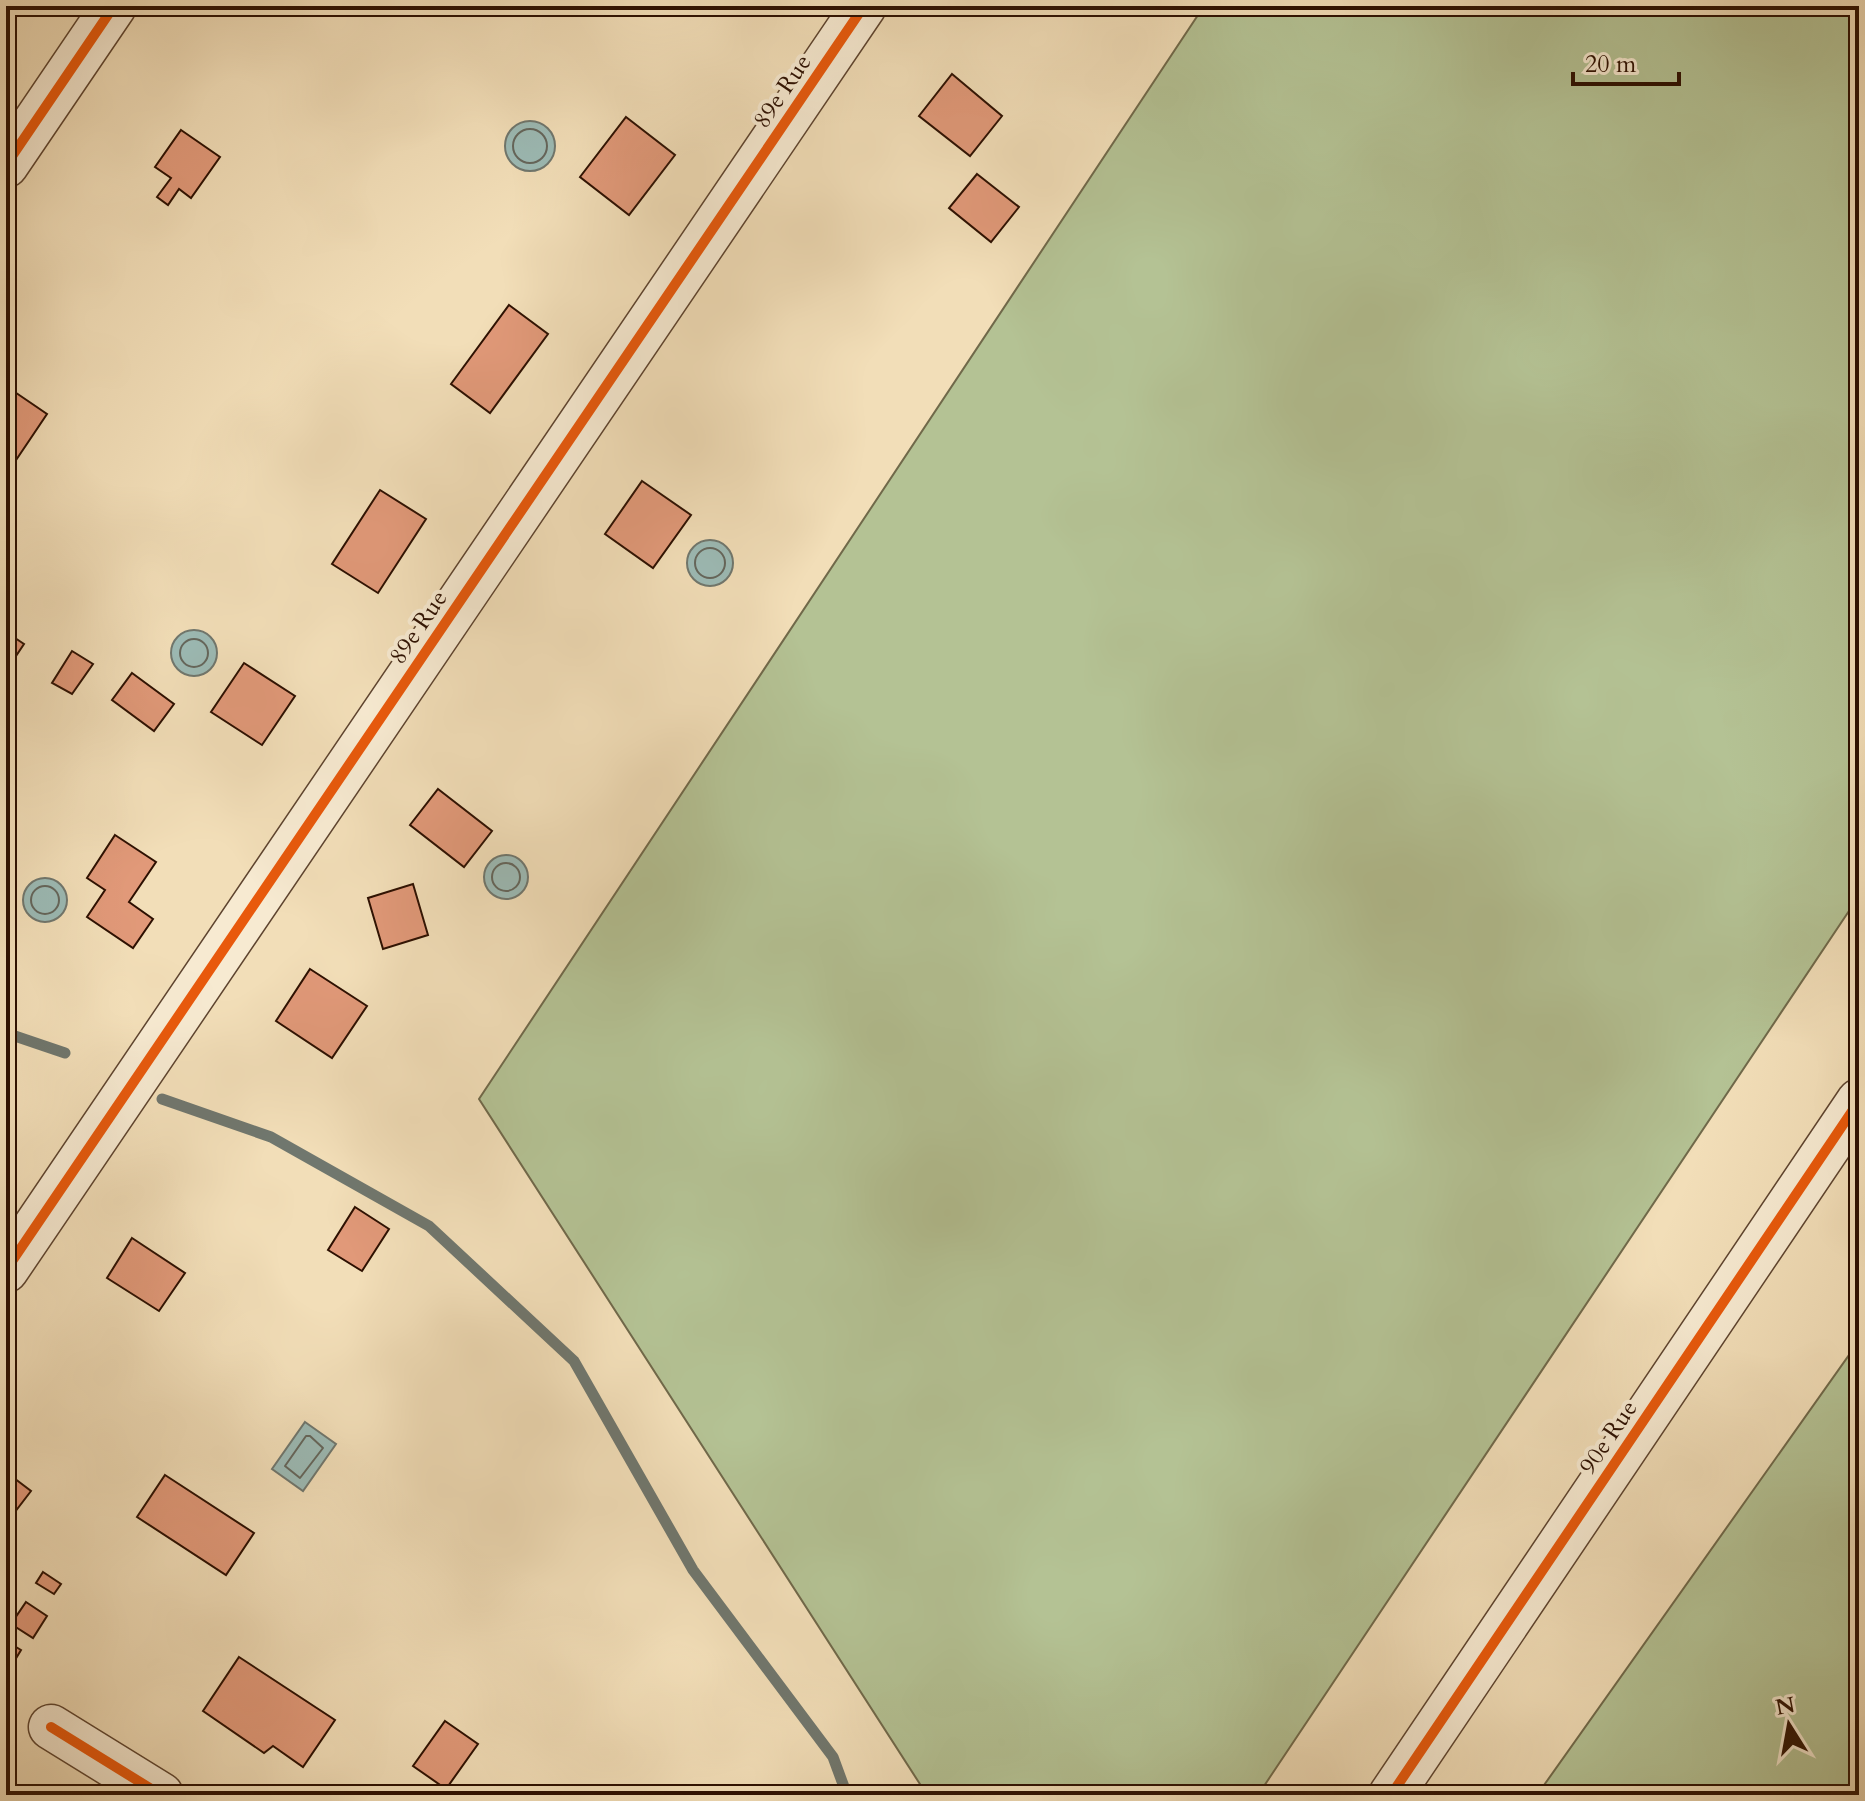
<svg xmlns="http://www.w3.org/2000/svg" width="1865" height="1801" viewBox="0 0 1865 1801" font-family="Cardo,serif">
<rect width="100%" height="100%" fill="#f2deb8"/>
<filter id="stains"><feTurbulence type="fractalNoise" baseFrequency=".0025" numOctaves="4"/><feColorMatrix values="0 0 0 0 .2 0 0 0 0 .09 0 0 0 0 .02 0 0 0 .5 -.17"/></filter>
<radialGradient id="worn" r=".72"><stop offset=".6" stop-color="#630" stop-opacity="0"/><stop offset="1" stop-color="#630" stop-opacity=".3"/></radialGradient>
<g fill="#b4c294" stroke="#70694a" stroke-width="2">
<path d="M1204,6H1859V896L1258,1795H927L479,1099Z"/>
<path d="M1859,1341V1795H1537Z"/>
</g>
<g fill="#9cbbb6" stroke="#70776e" stroke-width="2">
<circle cx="530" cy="146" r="25"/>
<circle cx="710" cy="563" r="23"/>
<circle cx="194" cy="653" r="23"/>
<circle cx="506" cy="877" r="22"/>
<circle cx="45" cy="900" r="22"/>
<path d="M305,1422L336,1444L303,1491L272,1469Z"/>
</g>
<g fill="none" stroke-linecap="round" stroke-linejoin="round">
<g stroke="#64665c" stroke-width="2">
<circle cx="530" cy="146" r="17"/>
<circle cx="710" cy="563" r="15"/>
<circle cx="194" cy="653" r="14"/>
<circle cx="506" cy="877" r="14"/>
<circle cx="45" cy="900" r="14"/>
<path d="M306,1436H310L323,1448L300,1478L285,1466Z"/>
</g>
<g stroke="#70776e" stroke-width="11">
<path d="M6,1033L65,1053"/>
<path d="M162,1099L271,1137L429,1226L574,1361L693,1570L833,1757L847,1795"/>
</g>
</g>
<g fill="#e19979" stroke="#2d1001" stroke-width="2">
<path d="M952,74L1002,116L970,156L919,116Z"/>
<path d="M626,117L675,155L629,215L580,177Z"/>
<path d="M181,130L220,157L191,198L179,189L168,205L157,197L171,178L155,167Z"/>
<path d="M977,174L1019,207L991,242L949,208Z"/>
<path d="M509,305L548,334L490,413L451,384Z"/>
<path d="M6,386L47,414L6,475Z"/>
<path d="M642,481L691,515L653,568L605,534Z"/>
<path d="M380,490L426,519L378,593L332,564Z"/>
<path d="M6,632L24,644L6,671Z"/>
<path d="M72,651L93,664L72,694L52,683Z"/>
<path d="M244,663L295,696L262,745L211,712Z"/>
<path d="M132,673L174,704L154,731L112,700Z"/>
<path d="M438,789L492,831L464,867L410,825Z"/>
<path d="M115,835L156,862L129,902L153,919L133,948L87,917L105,890L87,878Z"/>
<path d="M413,884L428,935L383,949L368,898Z"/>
<path d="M310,969L367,1006L332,1058L276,1021Z"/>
<path d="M355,1207L389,1229L362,1271L328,1250Z"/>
<path d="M132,1238L185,1273L159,1311L107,1278Z"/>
<path d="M6,1472L31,1491L8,1521L6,1520Z"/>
<path d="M165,1475L254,1533L226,1575L137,1517Z"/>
<path d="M43,1572L61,1584L54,1594L36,1583Z"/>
<path d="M26,1602L47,1616L33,1638L11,1624Z"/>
<path d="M6,1641L21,1650L6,1675Z"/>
<path d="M239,1657L335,1720L303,1767L273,1746L264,1753L203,1711Z"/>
<path d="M445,1721L478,1744L446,1789L413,1766Z"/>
</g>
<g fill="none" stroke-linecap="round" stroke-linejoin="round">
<g stroke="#5e442f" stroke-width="47">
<g id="minor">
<path d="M6,165L114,6"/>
<path d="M6,1270L864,6"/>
<path d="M51,1727L161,1795"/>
<path d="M1391,1795L1859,1101"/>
</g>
</g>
<use href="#minor" stroke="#f7ead1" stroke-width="44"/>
<g stroke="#f7ead1" stroke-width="15">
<g id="cycleway">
<path d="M6,165L114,6"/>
<path d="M6,1270L864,6"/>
<path d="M51,1727L161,1795"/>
<path d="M1391,1795L1859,1101"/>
</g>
</g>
<use href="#cycleway" stroke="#e8590c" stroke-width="10"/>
</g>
<g text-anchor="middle" stroke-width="8" stroke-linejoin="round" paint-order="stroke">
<g font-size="24" fill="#2d1001" stroke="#f7ead1">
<text transform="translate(782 91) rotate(-56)" y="8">89e Rue</text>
<text transform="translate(418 627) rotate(-56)" y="8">89e Rue</text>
<text transform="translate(1608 1437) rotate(-56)" y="8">90e Rue</text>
</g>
</g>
<rect width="1865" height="1801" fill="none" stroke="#f2deb8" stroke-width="32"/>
<rect x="8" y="8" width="1849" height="1785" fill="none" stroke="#2d1001" stroke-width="4"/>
<rect x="16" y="16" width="1833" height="1769" fill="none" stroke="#2d1001" stroke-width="2"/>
<g transform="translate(1789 1725) rotate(349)" stroke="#f7ead1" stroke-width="6" paint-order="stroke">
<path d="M0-6L14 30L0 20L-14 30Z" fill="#2d1001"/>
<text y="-12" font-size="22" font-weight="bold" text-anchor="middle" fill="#2d1001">N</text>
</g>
<path d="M1573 72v12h106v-12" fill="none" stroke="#2d1001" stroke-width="4"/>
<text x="1585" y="72" font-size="24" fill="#2d1001" stroke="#f7ead1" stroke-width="6" paint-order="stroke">20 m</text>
<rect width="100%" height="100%" filter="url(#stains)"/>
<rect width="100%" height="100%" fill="url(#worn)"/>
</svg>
